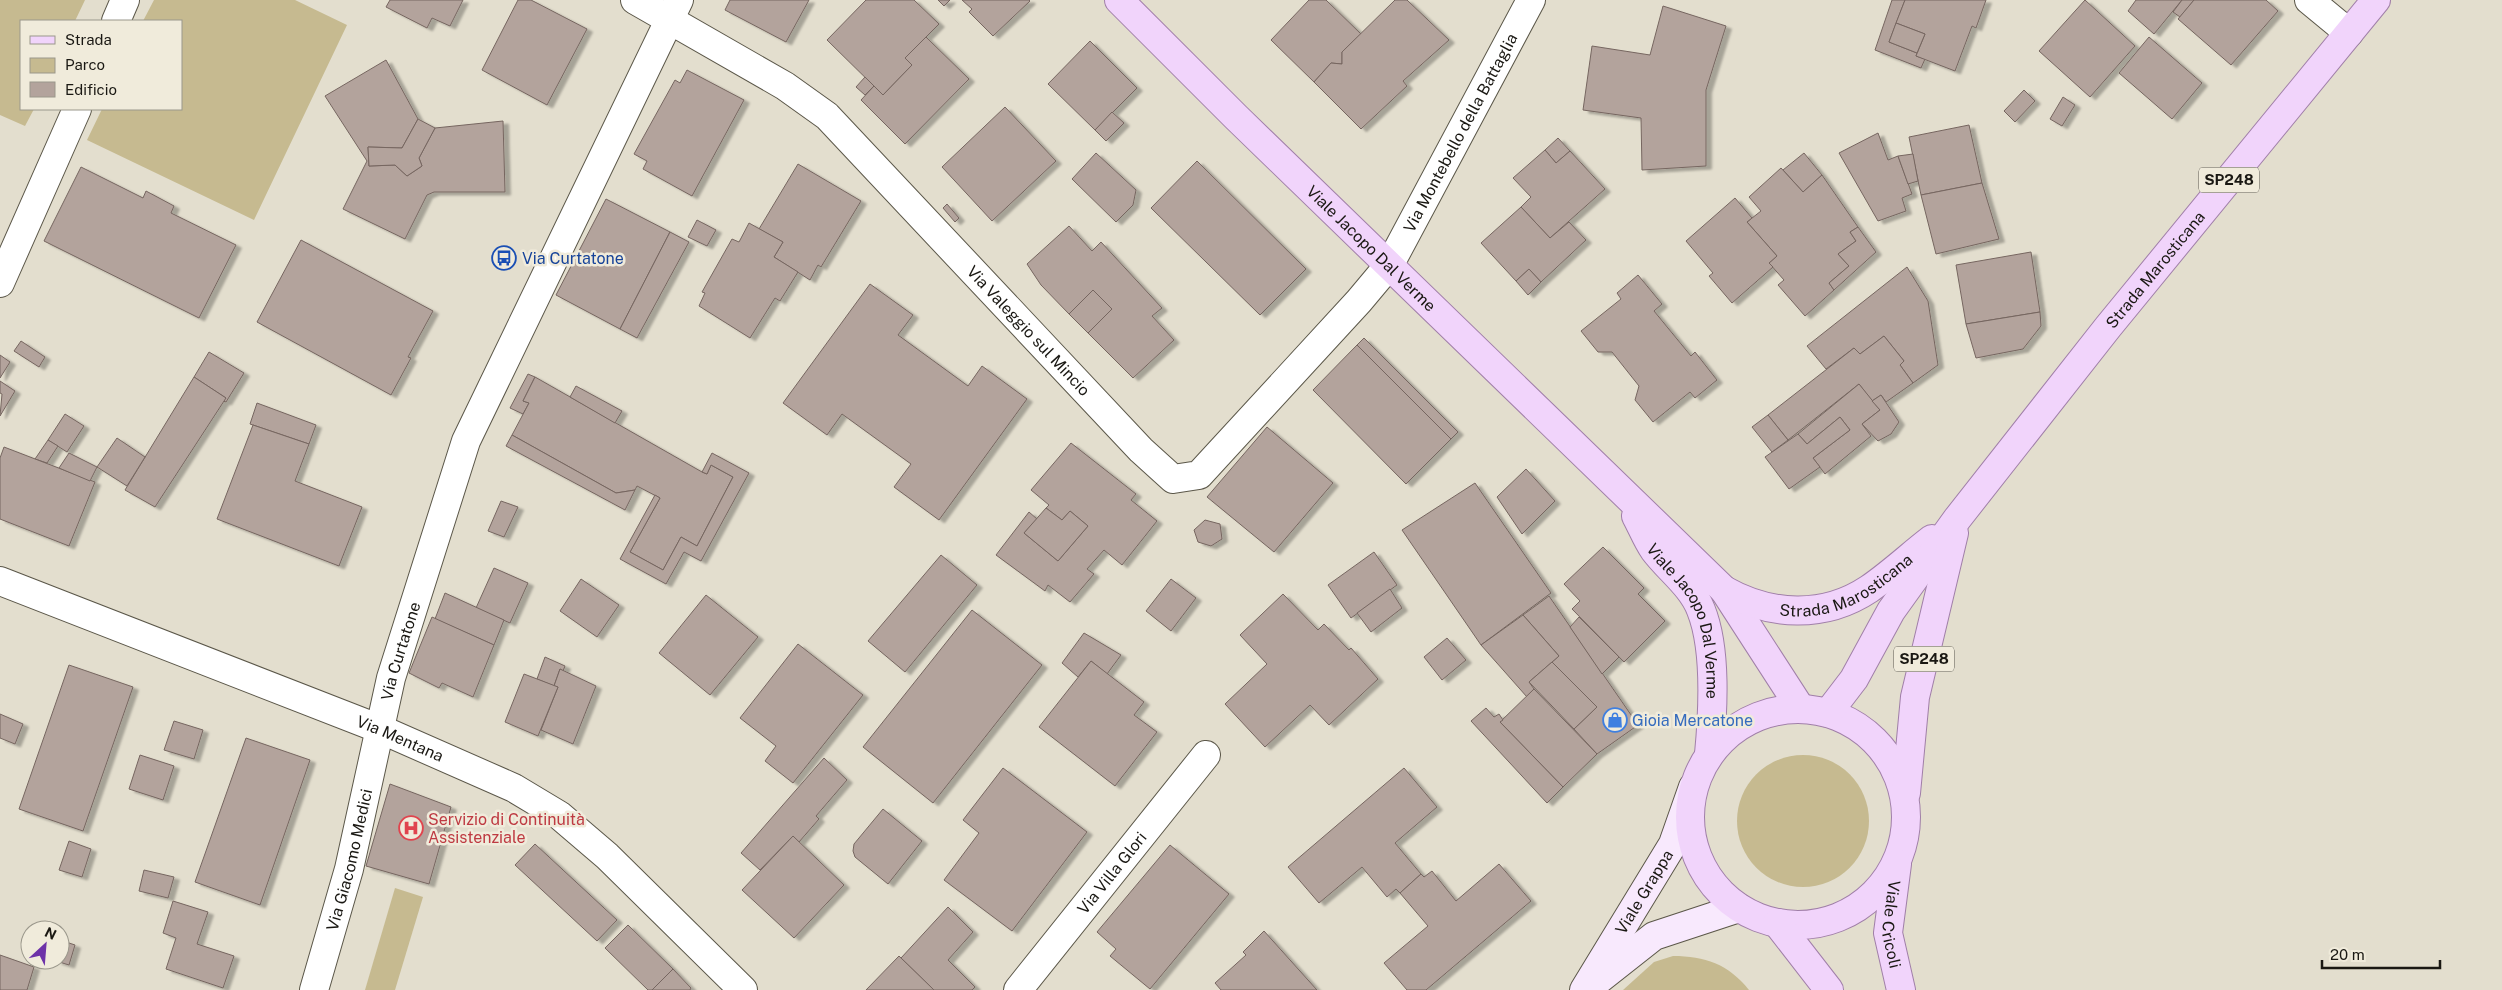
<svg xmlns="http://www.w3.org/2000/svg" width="2502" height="990" viewBox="0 0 2502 990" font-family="'Public Sans',sans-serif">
<defs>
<filter id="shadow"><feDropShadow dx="5.5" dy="3" stdDeviation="1" flood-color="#0004"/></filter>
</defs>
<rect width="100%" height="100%" fill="#e3dece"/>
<g fill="#c6ba90">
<path d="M0,0H85L75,21H21V109H34L25,126L0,115Z"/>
<path d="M154,0H295L347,25L254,220L87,140L102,109H181V21H143Z"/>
<circle cx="1803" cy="821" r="66"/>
<path d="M395,888L423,897L395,990H365Z"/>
<path d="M1673,956C1705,956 1728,964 1749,990H1623L1654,962Z"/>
</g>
<g fill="#b3a39c" stroke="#766660" filter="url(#shadow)">
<path d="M390,0H463L450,26L432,18L427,28L386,7Z"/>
<path d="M518,0H531L587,29L547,105L482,70Z"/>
<path d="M730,0H809L786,42L725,10Z"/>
<path d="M866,0H914L939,24L905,58L912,65L883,95L827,40Z"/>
<path d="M938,0H950L944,6Z"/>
<path d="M962,0H1029L1030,1L993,36L969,12L972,9Z"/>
<path d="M1309,0H1326L1361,34L1342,52V64L1331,63L1314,82L1271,40Z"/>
<path d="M1395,0H1407L1449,40L1403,81L1407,86L1361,129L1314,82L1331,63L1342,64V52Z"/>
<path d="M1892,0H1905L1889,42L1917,53L1916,56L1925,59L1921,68L1875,50Z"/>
<path d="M1905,0H1986L1976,28L1972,26L1955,71L1916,56L1925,34L1896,23Z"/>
<path d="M2085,0L2135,46L2090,97L2039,51Z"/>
<path d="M2136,0H2182L2154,34L2128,11Z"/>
<path d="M2182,0H2194L2180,17L2173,12Z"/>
<path d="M2194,0H2266L2278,11L2231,65L2178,19Z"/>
<path d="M1663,6L1726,26L1706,90V166L1642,170L1641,118L1583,110L1592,46L1650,55Z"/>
<path d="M1896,23L1925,34L1917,53L1889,42Z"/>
<path d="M926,37L969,79L905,144L861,100L874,86L883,95L912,65L905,58Z"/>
<path d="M2149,37L2202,83L2172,119L2119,73Z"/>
<path d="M1090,41L1137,88L1095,130L1048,84Z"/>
<path d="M386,60L418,119L402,148L368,147L369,166L395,165L407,176L422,166L419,158L435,128L503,121L505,192H434L427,195L405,239L343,209L367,161L325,96Z"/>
<path d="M687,70L744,100L692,196L643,169L647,161L634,154L675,80L680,83Z"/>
<path d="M865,77L874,86L865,95L856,87Z"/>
<path d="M2024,90L2035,101L2015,122L2004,111Z"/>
<path d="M2063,97L2075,105L2062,126L2050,119Z"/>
<path d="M1005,107L1056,161L992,221L942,167Z"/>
<path d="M1112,112L1124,123L1106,141L1095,130Z"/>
<path d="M418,119L435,128L419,158L422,166L407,176L395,165L369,166L368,147L402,148Z"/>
<path d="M1969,125L1982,183L1921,195L1909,137Z"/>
<path d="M1878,133L1888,160L1898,156L1912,194L1902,198L1906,211L1878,221L1839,153Z"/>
<path d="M1558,138L1570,151L1556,163L1545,150Z"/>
<path d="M1545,150L1556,163L1570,151L1605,189L1550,238L1521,207L1531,197L1513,178Z"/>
<path d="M1096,153L1136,190L1133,205L1116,222L1072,179Z"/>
<path d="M1804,153L1822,175L1803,192L1783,170Z"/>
<path d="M1913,154L1918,181L1908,184L1898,156Z"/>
<path d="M1197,161L1306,269L1260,315L1151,208Z"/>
<path d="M798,164L861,201L821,267L818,265L810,280L774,257L783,242L759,229Z"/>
<path d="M81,167L143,198L146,191L174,206L171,213L236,245L199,318L44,241Z"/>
<path d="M1781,168L1803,192L1822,175L1858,227L1850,232L1856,241L1838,254L1849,266L1829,283L1834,290L1805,316L1778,285L1784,280L1769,263L1777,256L1747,222L1761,211L1749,197Z"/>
<path d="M1982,183L1999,239L1936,254L1921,195Z"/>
<path d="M1735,198L1752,218L1747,222L1777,256L1769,263L1773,267L1732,303L1709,276L1713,273L1686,241Z"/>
<path d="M606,199L670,232L620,329L556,295Z"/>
<path d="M947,204L959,218L955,222L943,208Z"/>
<path d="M1521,207L1550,238L1569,222L1586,240L1541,282L1529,269L1516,281L1481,243Z"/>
<path d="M697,220L716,230L707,246L688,237Z"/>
<path d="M749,223L783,242L774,257L798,272L780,301L775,298L750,338L699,306L705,293L702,292L732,239L739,242Z"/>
<path d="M1069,226L1092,251L1101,242L1162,308L1152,316L1174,340L1133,378L1088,333L1112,309L1093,290L1069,314L1041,285L1027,264Z"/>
<path d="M1858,227L1876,252L1834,290L1829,283L1849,266L1838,254L1856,241L1850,232Z"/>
<path d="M670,232L689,242L637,338L620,329Z"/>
<path d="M301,240L433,311L408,357L411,358L391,395L257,322Z"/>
<path d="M2031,252L2040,312L1966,324L1956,265Z"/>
<path d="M1907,267L1928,301L1938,365L1913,383L1900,365L1904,361L1884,336L1860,354L1854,348L1826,369L1807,346Z"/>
<path d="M1529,269L1541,282L1528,295L1516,281Z"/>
<path d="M1638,275L1662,304L1654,311L1691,356L1695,352L1717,380L1695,398L1690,392L1653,422L1635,400L1639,386L1612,352H1598L1581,331L1621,299L1617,293Z"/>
<path d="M870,284L913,315L898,335L968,386L982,366L1027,399L939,520L894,487L911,464L842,414L827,435L783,403Z"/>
<path d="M1093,290L1112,309L1088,333L1069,314Z"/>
<path d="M2040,312L2041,326L2023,349L1976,358L1966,324Z"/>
<path d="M1884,336L1904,361L1900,365L1913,383L1886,402L1881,395L1872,401L1859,384L1788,440L1768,415L1854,348L1860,354Z"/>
<path d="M1364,338L1458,432L1451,439L1357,345Z"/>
<path d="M21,341L45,357L39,367L14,351Z"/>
<path d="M1357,345L1451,439L1406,484L1313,390Z"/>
<path d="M209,352L244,373L226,402L223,401L226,398L194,377Z"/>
<path d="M0,355L10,362L0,378Z"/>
<path d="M528,374L535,377L523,401L529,403L523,414L510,408Z"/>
<path d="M194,377L226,398L155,507L125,490Z"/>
<path d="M535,377L702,472L707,474L711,465L733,477L697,546L681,537L663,570L630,552L660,498L637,486L635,490L616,493L512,435L529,403L523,401Z"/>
<path d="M0,381L15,391L0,416L2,394L0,393Z"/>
<path d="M1859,384L1880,410L1862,424L1871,436L1825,474L1813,458L1850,430L1840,417L1807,444L1798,434Z"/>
<path d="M576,386L622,411L615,423L570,397Z"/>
<path d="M1881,395L1899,422L1891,434L1878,441L1862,424L1880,410L1872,401Z"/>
<path d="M257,403L316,425L309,444L250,424Z"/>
<path d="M65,414L84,426L67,452L48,440Z"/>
<path d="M1768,415L1788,440L1772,452L1752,427Z"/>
<path d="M1840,417L1850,430L1813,458L1820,467L1789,489L1765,457L1798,434L1807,444Z"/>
<path d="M253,425L309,444L295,481L362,507L339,566L217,519Z"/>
<path d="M1267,427L1333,483L1274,552L1207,497Z"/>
<path d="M512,435L616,493L635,490L625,510L506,446Z"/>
<path d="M117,438L145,457L127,486L97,467Z"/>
<path d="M48,440L58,446L47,463L35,459Z"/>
<path d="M1071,443L1136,494L1131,500L1157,521L1122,565L1104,550L1087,569L1094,574L1070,602L1048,585L1045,591L996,555L1029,512L1037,519L1024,533L1058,561L1088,526L1070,511L1062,520L1046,508L1049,505L1031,490Z"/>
<path d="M4,447L95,482L69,546L0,519V458Z"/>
<path d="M69,453L97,467L90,481L59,468Z"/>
<path d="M712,453L749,473L701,561L684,552L666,584L620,559L655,495L660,498L630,552L663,570L681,537L697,546L733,477L711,465L707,474L702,472Z"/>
<path d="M1526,469L1555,501L1522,534L1497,497Z"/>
<path d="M1475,483L1551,593L1481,645L1402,530Z"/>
<path d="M501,501L518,507L504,537L488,531Z"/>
<path d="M1046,508L1062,520L1070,511L1088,526L1058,561L1024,533Z"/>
<path d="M1205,520L1220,524L1222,539L1211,546L1198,542L1194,530Z"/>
<path d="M1603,547L1644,588L1638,594L1665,621L1624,662L1572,609L1580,601L1564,584Z"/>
<path d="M1374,552L1397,585L1351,618L1328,585Z"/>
<path d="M941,555L977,585L905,672L868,641Z"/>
<path d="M494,568L528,583L510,623L476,608Z"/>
<path d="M581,579L619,605L597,637L560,611Z"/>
<path d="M1171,579L1196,598L1171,631L1146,611Z"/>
<path d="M1390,589L1402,608L1371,632L1357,613Z"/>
<path d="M445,593L504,620L494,645L435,619Z"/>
<path d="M1283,594L1318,630L1324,624L1349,650L1351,648L1378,679L1329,725L1310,705L1265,747L1225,704L1267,664L1240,635Z"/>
<path d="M706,595L758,637L710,695L659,653Z"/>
<path d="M1549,596L1638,725L1597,754L1574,729L1597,707L1552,662L1559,656L1523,615Z"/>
<path d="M972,610L1042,665L933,803L863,747Z"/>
<path d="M1523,615L1559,656L1529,682L1534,689L1527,697L1481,645Z"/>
<path d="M432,617L494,645L473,697L442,683L439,688L409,673Z"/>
<path d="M1579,617L1619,657L1602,674L1570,627Z"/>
<path d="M1084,633L1121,655L1107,674L1091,661L1078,677L1062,663Z"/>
<path d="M1447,638L1466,660L1442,680L1424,657Z"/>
<path d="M798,644L863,695L793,783L765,761L776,746L740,718Z"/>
<path d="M545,657L565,666L563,671L560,669L554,686L537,679Z"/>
<path d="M1091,661L1144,702L1134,715L1157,732L1115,786L1039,727Z"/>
<path d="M1552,662L1597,707L1574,729L1529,682Z"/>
<path d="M69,665L133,687L83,831L19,809Z"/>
<path d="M560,669L596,686L573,744L541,730L558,687L554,686Z"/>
<path d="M524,674L558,687L538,736L505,722Z"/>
<path d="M1534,689L1597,754L1563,787L1500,722Z"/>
<path d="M1486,708L1494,717L1499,714L1503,720L1500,722L1563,787L1547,803L1471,721Z"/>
<path d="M0,714L23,724L15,744L0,738Z"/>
<path d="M174,721L203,730L194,759L164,750Z"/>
<path d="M246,738L310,760L260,905L195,882Z"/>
<path d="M140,755L174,766L163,800L129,789Z"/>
<path d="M824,758L847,780L816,816L819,819L799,842L793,836L760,870L741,853Z"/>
<path d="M1003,768L1087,832L1012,931L944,880L979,833L963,820Z"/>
<path d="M1404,768L1437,807L1395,843L1421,874L1400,893L1396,889L1387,897L1362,867L1319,903L1288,867Z"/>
<path d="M390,784L451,807L429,884L366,866Z"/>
<path d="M883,809L922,841L888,884L855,857L853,851L854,844Z"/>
<path d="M793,836L844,885L794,938L742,890Z"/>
<path d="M69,841L91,849L82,877L59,870Z"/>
<path d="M535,844L617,920L597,941L515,865Z"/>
<path d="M1170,845L1229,894L1150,989L1110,956L1116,949L1097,932Z"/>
<path d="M1499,864L1531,901L1426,990H1407L1384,963L1428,926L1400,893L1421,874L1424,877L1432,871L1456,901Z"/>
<path d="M144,870L174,877L168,898L139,891Z"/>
<path d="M173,901L208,912L197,944L234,956L223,988L166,969L176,938L163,933Z"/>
<path d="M948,907L973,932L948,960L975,987L972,990H934L901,958Z"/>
<path d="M628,925L673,969L652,990H648L605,948Z"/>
<path d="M1264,931L1317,990H1221L1215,983L1246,955L1243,952Z"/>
<path d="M63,941L75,945L69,965L56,961L60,960Z"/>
<path d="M0,955L34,967L27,990H0Z"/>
<path d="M899,956L901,958L934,990H866Z"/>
<path d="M673,969L691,988L690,990H652Z"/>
</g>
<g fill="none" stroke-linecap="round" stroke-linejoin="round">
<g stroke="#5b5749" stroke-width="30">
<g id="minor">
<path id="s1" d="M635,0L785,86L827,116L1141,450L1173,479L1199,475L1359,301L1390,264L1531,0"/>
<path d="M2309,0L2349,33"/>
<path d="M116,21L125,0"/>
<path d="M0,283L77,109"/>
<path id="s2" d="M0,581L380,729L514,788L559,815L607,856L743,990"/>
<path id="s3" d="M314,990L349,869L391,678L466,441L679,0"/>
<path id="s4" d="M1018,990L1206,755"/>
</g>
</g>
<g stroke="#5b5749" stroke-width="30">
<g id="secondary">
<path d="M1597,981L1654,936L1739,908"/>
<path id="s5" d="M1584,990L1673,844L1693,787"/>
</g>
</g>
<g stroke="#a07fa8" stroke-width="30">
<g id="primary">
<path id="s6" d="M1119,0L1236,117L1724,590L1801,709"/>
<path id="s7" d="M1636,516C1642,527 1647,540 1654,550C1669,570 1692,586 1701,610C1717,650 1713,712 1709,754"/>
<path id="s8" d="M1724,590C1770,616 1824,619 1869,589C1891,574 1911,555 1932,539"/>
<circle cx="1798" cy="817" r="108"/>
<path id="s9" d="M1828,713L1854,679L1891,611L1957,519L2108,327L2376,0"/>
<path d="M1906,793L1915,697L1954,533"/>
<path id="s10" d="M1897,864L1888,933L1901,990"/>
<path d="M1777,923L1829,990"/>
</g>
</g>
<use href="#minor" stroke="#fff" stroke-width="28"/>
<use href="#secondary" stroke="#f8e9fd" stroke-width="28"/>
<use href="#primary" stroke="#f1d4fb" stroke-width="28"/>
</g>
<defs>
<g id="bus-ring" transform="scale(1.25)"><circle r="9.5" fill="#f0ebdb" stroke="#1a4fb4" stroke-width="1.5"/><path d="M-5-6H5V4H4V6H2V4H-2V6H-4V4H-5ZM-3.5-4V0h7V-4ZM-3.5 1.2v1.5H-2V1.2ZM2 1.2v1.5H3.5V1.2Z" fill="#1a4fb4"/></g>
<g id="shop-ring" transform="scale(1.25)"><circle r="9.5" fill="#f0ebdb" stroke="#3f7fe0" stroke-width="1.5"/><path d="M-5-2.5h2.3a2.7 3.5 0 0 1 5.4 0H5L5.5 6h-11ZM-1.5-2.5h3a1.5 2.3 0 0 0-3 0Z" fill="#3f7fe0"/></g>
<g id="hospital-ring" transform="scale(1.25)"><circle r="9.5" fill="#f0ebdb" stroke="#e0444e" stroke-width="1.5"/><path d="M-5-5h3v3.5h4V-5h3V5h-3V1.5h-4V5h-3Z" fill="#e0444e"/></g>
</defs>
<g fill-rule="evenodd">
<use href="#bus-ring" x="504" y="258"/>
<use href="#shop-ring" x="1615" y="720"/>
<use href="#hospital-ring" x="411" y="828"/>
</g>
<g text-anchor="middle" stroke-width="5" stroke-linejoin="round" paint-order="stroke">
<g fill="#f0ebdb" stroke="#5a574f" stroke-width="1">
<rect x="2199" y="167.5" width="60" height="25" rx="4"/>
<rect x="1894" y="646.5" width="60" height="25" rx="4"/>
</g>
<g font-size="15" font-weight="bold" fill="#1a1813">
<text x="2229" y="185">SP248</text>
<text x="1924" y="664">SP248</text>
</g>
<g font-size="16" fill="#1a1813" stroke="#f0ebdb">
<text dy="6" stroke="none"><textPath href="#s1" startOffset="1186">Via Montebello della Battaglia</textPath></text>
<text dy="6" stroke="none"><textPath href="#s6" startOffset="354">Viale Jacopo Dal Verme</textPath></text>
<text dy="6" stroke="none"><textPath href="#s9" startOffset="552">Strada Marosticana</textPath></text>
<text dy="6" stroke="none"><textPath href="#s1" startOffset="519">Via Valeggio sul Mincio</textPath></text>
<text dy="6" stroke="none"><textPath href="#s8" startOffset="132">Strada Marosticana</textPath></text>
<text dy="6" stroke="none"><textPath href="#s7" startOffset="119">Viale Jacopo Dal Verme</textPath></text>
<text dy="6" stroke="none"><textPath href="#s3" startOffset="350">Via Curtatone</textPath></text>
<text dy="6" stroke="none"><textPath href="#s2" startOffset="430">Via Mentana</textPath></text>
<text dy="6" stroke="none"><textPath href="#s3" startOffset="135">Via Giacomo Medici</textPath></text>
<text dy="6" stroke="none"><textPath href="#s4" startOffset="150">Via Villa Glori</textPath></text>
<text dy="6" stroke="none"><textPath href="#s5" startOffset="115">Viale Grappa</textPath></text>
<text dy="6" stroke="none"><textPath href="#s10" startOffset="61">Viale Cricoli</textPath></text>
</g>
<g font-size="16" fill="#164399" stroke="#f0ebdb" text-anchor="start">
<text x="522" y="264">Via Curtatone</text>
</g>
<g font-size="16" fill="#366cbe" stroke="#f0ebdb" text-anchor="start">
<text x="1632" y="726">Gioia Mercatone</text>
</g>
<g font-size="16" fill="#be3a42" stroke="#f0ebdb" text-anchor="start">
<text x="428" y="825">Servizio di Continuità<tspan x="428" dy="18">Assistenziale</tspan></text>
</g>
</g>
<rect x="20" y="20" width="162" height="90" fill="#f0ebdb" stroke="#9a978b"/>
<rect x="30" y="36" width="25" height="8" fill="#f1d4fb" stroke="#9a978b"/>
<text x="65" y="45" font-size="15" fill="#1a1813">Strada</text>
<rect x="30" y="58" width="25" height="15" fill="#c6ba90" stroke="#9a978b"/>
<text x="65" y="70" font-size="15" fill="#1a1813">Parco</text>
<rect x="30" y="82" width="25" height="15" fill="#b3a39c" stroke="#9a978b"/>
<text x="65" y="95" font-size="15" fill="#1a1813">Edificio</text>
<g transform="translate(45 945) rotate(26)"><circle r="24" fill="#f0ebdb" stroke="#9a978b"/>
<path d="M0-4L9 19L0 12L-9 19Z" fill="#6d32a8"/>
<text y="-8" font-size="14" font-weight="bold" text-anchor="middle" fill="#1a1813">N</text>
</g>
<path d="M2322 960v8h118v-8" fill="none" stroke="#1a1813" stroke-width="2.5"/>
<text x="2330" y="960" font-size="15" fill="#1a1813" stroke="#f0ebdb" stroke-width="4" paint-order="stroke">20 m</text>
</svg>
